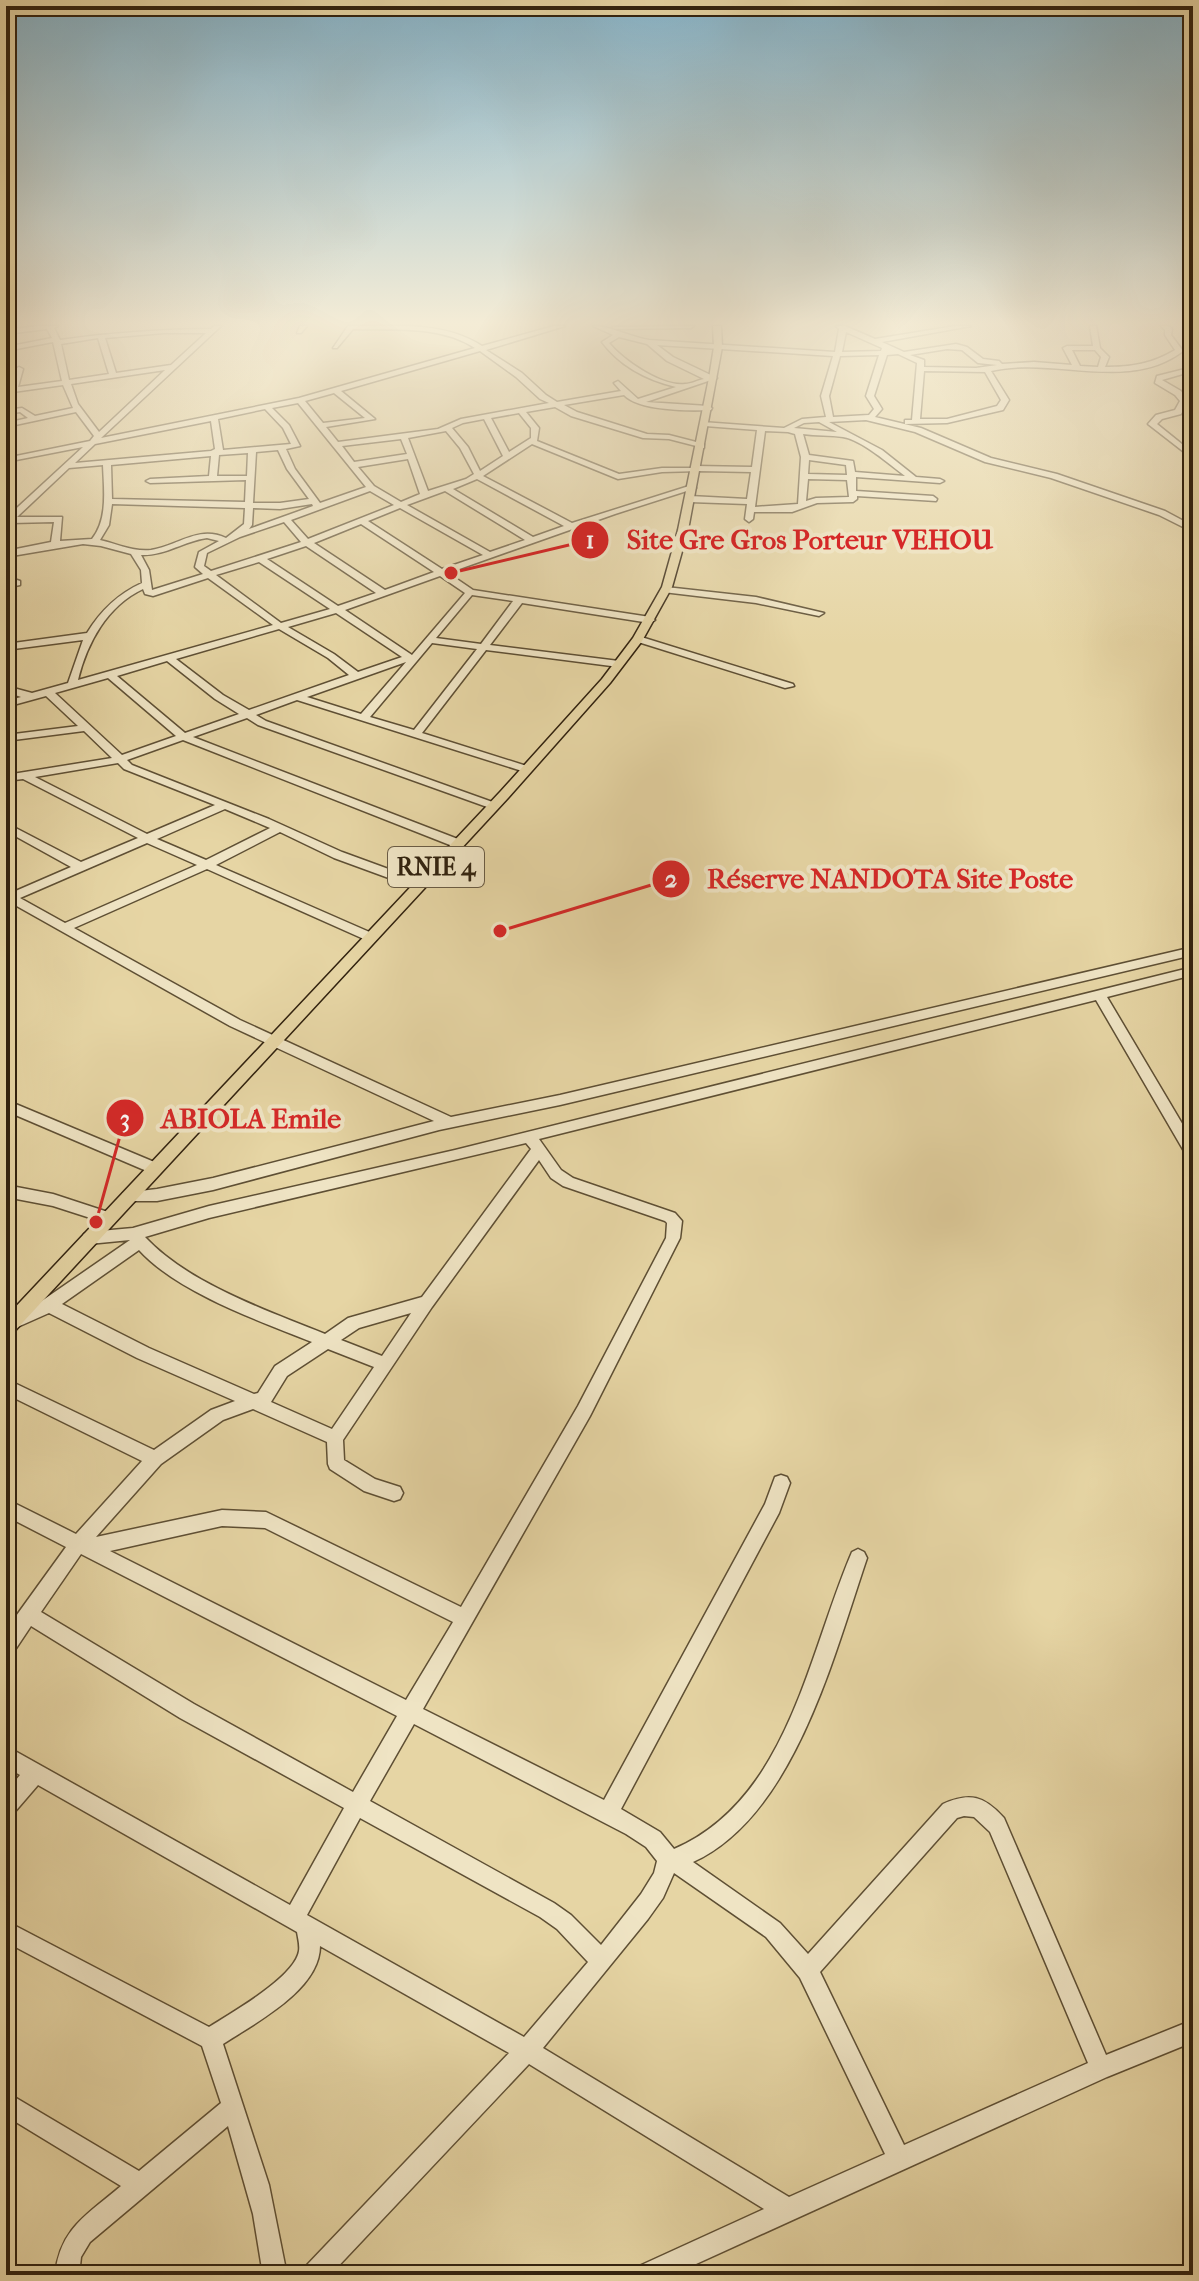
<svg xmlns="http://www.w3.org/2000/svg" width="1199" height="2281" viewBox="0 0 1199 2281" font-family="'IM FELL French Canon',serif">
<rect width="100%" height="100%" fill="#e6d5a4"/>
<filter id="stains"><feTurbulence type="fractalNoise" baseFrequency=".0025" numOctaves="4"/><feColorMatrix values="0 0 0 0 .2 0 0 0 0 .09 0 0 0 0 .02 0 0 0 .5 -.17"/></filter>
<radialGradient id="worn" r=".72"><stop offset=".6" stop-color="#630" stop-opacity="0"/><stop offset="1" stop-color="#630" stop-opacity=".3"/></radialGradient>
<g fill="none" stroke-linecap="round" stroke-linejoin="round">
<g stroke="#5e4f34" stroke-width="3">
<g id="minor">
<path d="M37,326H58L54,328L60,340C110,333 160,329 211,329L214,326H221L101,438L299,398L475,348C441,325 393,330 353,329L337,348H333L348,326C392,326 444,321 482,346L554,326H565L486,350L522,373L546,395L557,402L621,391L614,383L618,381L638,399L676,387C647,380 620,366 602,342L613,335L593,326C612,326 630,337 649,340L835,352L839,329L836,326H845L875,339L955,326H971L882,342L904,352L956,344L967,347L983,359L999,361L1002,364L1034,362L1072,365L1063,348L1067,346H1093L1090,326H1096L1100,348L1109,357L1105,367C1131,367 1152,364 1175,350L1165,335V330L1161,326H1169L1172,329L1171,335L1183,351C1128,393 1053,356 991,371L1009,400L1003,410L947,423L905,424V420H912L917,363L898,354L887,355L874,396L882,409L875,417L921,428L991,458L1057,474L1165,511L1193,526V532L1159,515L1051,478L985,462L915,432L866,420L829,422L882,450L916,477L940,479L944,481L940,483L856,477V491L933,496L937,499L936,501L857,496V499L853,502L817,503L792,512H754L753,519L749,522L745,519L747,504L690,502L686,499L690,496L747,499L751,472L700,471L662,472L618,479L532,444L483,476L572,523L689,486L696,488L615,514L448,573L473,590L650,617L655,620L650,623L522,603L490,645L619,661L624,664L619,667L486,650L422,733L530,767V771H522L297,700L256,715L266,721L498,804V808H490L258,725L247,718L193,737L463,841V847H455L183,740L127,760L132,765L269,819L342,852L424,882V888H416L334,858L280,832L216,865L374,934L376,937L374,940H366L207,869L74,928L240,1020L451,1117L560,1095L1193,947V955L560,1105L439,1130L213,1190L157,1201H123L121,1197L123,1193L157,1189L213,1178L434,1121L230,1026L6,900V891L11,893L71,867L6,831V823L81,862L138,838L23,779L6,781V775L112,758L84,731L6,741V735L78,726L46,696L6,707V701L21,697L6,692V686L32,693L68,683L83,640L6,650V644L87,633C101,610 118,594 142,583L141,570L131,554L101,546L83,544L6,557V551L51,542L54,522L11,523L6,526V518L83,447L6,462V458L90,441L94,436L76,412L6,427V423L28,418L20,412L6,414V410L22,408L35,416L73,408L63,385L6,393V389L11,388L15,369L19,367L23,369L18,387L62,381L53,342L6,351V347L52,338L47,329L6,334V330ZM846,332L882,348L881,351L842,352ZM164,333H206L171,365L116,373L105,338ZM619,337L647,344L667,361L704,379C698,380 691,384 685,384C662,387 623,360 609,343ZM98,338L109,374L69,380L61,344ZM657,345L833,356L821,396L826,417L802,419L784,428L702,422L701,424L705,426L757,430L752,467L696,466L692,468H662L619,474L537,441L539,428L526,412L555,407L571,416L643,438L669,439L704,448V444L669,435L647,434L577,412L564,405L624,395C639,411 689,411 711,410L712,408L708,406L646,402L717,378L673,357ZM947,349L962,350L978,363L997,365L976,368L924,367V360L910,355ZM1072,350H1095L1101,357L1098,367L1080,366ZM480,351L516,377L540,399L549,403L461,419L438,429L338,442L326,427L375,419L341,391ZM879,355L866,396L874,409L869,415L833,417L829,396L840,356ZM165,370L99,432L78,404L71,384ZM924,371L985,372L1001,400L997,406L947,419H920ZM334,393L365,418L323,423L305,401ZM298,403L366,487L320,503L295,469L286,449L300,446L289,425L272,408ZM265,409L283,428L291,444L223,450L218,419ZM519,413L531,428V438L509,452L491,418ZM484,419L503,456L480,471L468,447L452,428L463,423ZM211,421L215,449L211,451L75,463L95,444ZM819,422L837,432L794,428L804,423ZM446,431L460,448L474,474L466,479L428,491L408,438ZM765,431L788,432L795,434L801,457L798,504L755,507ZM803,434C816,436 830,435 843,437C862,440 889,464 905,476L855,472L853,461L809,455ZM401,439L407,454L354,462L342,446ZM278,450L287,469L309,499L280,503H253L256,452ZM248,453L247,476H217L219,455ZM211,456L209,476L150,479L146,481L150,483L246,480L245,502L112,499L111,465ZM408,459L420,494L401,502L374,486L358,467ZM809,460L846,465L847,475L808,474ZM103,465C104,490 108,519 92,539L60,541L62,517H17L69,468ZM477,479L564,526L533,537L453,489ZM808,479L847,480L849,497L816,498L806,501ZM370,491L394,505L308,539L291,520ZM445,491L525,540L490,552L407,505ZM112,504L245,508L244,524L226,538C198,525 178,546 151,550C134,552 117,544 100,540L109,525ZM312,504L313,506L249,529L252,525L253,508L280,509ZM400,508L483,555L442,569L368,521ZM284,522L301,542L211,571L204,566L207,553L240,537ZM361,524L434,572L385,590L314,543ZM207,538L219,541L199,552L195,567L203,574L152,590L149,570L141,555C165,556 184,541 207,538ZM306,546L376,593L338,606L267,559ZM259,562L330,609L281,623L216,575ZM440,576L465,593L412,655L345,610ZM208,578L273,625L78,680C87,643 107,606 143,589L145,594L153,596ZM472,595L513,601L481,644L436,638ZM336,613L402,657L358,672L334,654L288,627ZM279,629L328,658L349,675L249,710L223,695L176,659ZM432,643L477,649L414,730L370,717ZM167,661L215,699L239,714L185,733L117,676ZM406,662L361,714L307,697ZM108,678L176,736L122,755L55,693ZM118,763L124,769L215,805L147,834L35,777ZM225,809L270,828L206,860L157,839ZM147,843L197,865L65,923L20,898Z"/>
<path d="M300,326H307L301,333H297Z"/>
<path d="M694,326L691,328L615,329L612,327Z"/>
<path d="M1193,367V371L1162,380L1181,391L1188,401L1181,414L1162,419L1157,424L1193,453V459L1148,424L1156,415L1175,410L1180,401L1175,395L1155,383L1157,376Z"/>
<path d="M17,580L20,581V585L6,588V582Z"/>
<path d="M666,587L756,597L824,613L819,616L756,603L663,592L661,590Z"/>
<path d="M638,636L793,684L794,686L785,688L635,641L633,639Z"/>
<path d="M1193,967V975L1107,997L1193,1142V1159L1188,1158L1096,1000L539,1139L561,1170L573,1178L675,1213L682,1221L680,1238L590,1416L423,1709L604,1800L765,1504L775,1477L781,1475L787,1477L790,1483L779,1513L621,1809L660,1832L674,1849C788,1800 808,1654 852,1552L858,1549L864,1552L867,1558C834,1655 794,1816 693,1862L780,1923L808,1954L943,1804C970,1792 984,1796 1004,1818L1106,2055L1193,2020V2042L1107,2077L672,2275H633L637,2267L764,2209L529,2064L330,2275H301L305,2267L509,2053L320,1946C320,1990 255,2023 223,2044L269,2185L287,2275H263L253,2214L228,2126L90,2242L81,2257L79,2275H55C60,2228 87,2215 121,2186L6,2116V2092L139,2171L221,2103L202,2046L6,1942V1921L209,2027C231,2013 295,1977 299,1951C300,1945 298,1938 297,1932L38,1785L13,1814L6,1817V1792L20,1775L6,1767V1746L290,1905L344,1808L180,1718L31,1626L13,1653L6,1655V1630L66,1547L6,1516V1499L76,1534L142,1461L6,1394V1379L154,1450L211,1410L235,1401L137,1358L49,1313L13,1329L6,1324L7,1317L33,1307L130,1240L89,1244L84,1242L82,1238L84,1234L89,1232L133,1228L209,1206L455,1150ZM526,1143L531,1149L422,1297L348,1318L325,1334C266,1310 189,1284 145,1237L209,1218ZM539,1160L551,1178L563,1186L665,1221L667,1223L666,1238L578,1406L461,1607L266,1512L222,1510L96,1537L161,1464L223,1420L253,1409L327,1442L328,1464L330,1469L364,1491L394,1501L400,1499L403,1493L400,1487L375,1479L344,1460L343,1440L432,1307ZM139,1250C177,1292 259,1321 312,1342L275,1366L258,1393L254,1394L149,1348L62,1304ZM411,1313L382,1356L341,1340L359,1328ZM328,1349L374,1367L332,1429L271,1402L287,1376ZM222,1526L265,1528L453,1622L406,1700L110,1551ZM81,1554L397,1716L353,1792L194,1704L41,1612ZM414,1724L626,1834L646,1847L657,1861L654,1873L641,1894L601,1945L571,1915L554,1903L370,1801ZM964,1816L974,1817L990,1832L1088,2063L904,2145L820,1972L957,1818ZM360,1818L540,1917L557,1929L588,1962L524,2037L307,1915ZM674,1873L766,1937L800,1978L885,2154L789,2197L543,2048L648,1919L663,1898Z"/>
<path d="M6,1100L159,1164L161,1168L159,1172H149L6,1111Z"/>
<path d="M6,1185L53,1194L114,1214L116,1218L114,1222L109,1224L53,1206L6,1197Z"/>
</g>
</g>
<g stroke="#31220f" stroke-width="3">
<path id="major" d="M713,326H721L722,347L688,530L672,587L642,641L610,683L508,798L12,1334L6,1337V1317L500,792L602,679L633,638L662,587L678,530L709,378L714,347Z"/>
</g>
<use href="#minor" fill="#efe4c4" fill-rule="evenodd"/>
<use href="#major" fill="#e6d5a4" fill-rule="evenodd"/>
</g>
<linearGradient id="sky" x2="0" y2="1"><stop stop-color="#87b6cd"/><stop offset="0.5" stop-color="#f4ecd6"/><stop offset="1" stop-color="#f4ecd6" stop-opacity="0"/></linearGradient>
<rect width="1199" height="646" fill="url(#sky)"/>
<g text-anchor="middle" stroke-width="8" stroke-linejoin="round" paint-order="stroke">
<rect fill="#efe4c4" stroke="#6a5c45" stroke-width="2" x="388" y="847" width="96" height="40" rx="6"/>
<g font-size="24" font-weight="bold" fill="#31220f">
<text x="436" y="875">RNIE 4</text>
</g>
</g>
<path fill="none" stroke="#d62828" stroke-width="3" d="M451 573L590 540M500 931L671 879M96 1222L125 1118"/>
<g fill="#d62828" stroke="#efe4c4" stroke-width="3">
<circle cx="451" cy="573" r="8"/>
<circle cx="500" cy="931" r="8"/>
<circle cx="96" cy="1222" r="8"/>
<circle cx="590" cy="540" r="20"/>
<circle cx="671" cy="879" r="20"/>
<circle cx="125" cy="1118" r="20"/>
</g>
<g font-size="24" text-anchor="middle" font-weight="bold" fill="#fff">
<text x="590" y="548">1</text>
<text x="671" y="887">2</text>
<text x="125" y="1127">3</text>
</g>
<g font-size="28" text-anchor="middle" font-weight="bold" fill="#d62828" stroke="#efe4c4" stroke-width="8" stroke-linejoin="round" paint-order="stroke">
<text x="810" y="549">Site Gre Gros Porteur VEHOU</text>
<text x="890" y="888">Réserve NANDOTA Site Poste</text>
<text x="251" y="1128">ABIOLA Emile</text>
</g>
<rect width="1199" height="2281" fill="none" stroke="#e6d5a4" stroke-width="32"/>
<rect x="8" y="8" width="1183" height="2265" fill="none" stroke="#31220f" stroke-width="4"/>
<rect x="16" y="16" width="1167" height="2249" fill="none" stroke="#31220f" stroke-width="2"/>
<rect width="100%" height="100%" filter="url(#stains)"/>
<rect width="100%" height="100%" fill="url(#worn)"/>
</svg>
